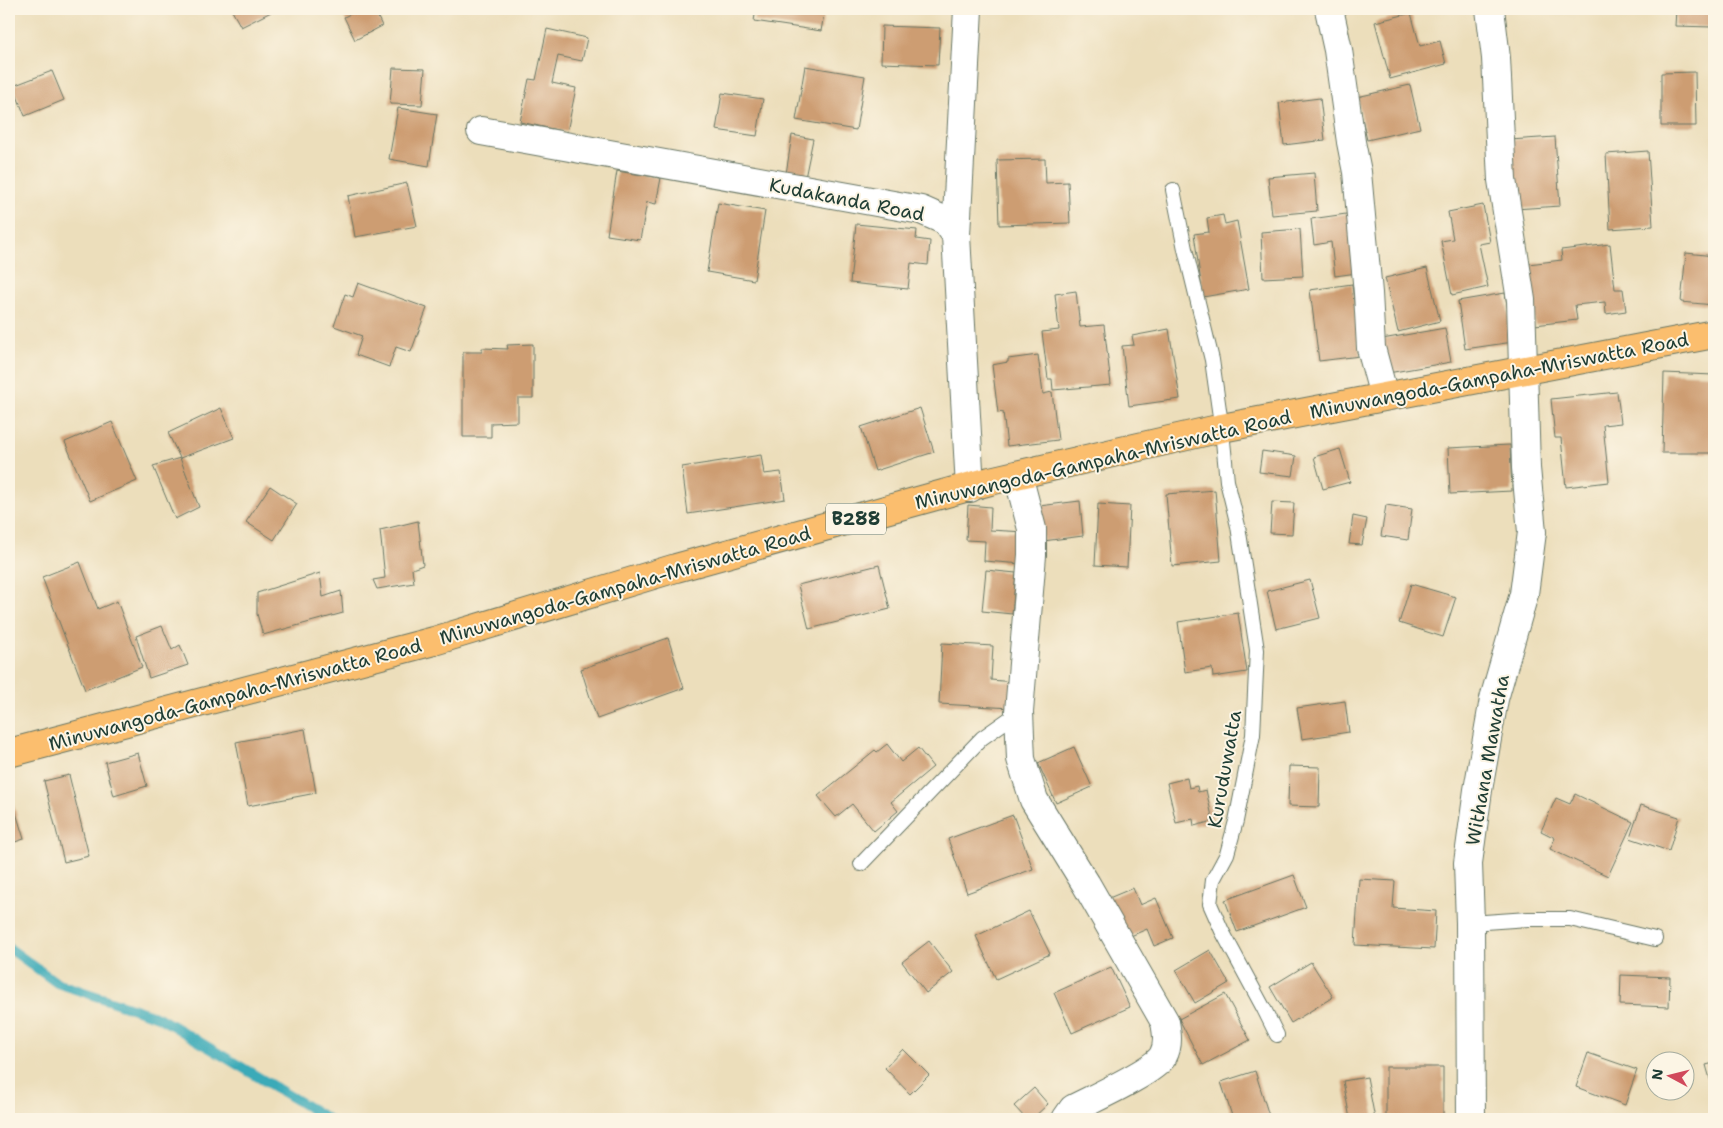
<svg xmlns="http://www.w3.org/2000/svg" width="1723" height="1128" viewBox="0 0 1723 1128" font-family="'Shantell Sans',sans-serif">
<rect width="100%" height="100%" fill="#fcf5e5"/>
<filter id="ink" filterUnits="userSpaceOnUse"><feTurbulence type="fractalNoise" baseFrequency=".02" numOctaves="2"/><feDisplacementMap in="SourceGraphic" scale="10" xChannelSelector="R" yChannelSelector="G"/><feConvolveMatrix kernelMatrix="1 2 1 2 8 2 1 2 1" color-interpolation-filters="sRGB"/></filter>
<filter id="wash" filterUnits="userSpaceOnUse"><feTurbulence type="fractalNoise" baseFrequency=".0096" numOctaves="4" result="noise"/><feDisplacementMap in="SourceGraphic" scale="20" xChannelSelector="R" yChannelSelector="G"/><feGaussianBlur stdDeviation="1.12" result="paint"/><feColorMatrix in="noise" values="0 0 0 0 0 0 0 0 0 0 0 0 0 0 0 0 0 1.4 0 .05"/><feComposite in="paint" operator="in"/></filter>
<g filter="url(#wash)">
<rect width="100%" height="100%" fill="#ecdebb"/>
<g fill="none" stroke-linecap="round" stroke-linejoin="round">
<path stroke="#3baab8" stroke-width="10" d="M9,948L57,983L158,1017L328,1119"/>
</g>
<g id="blocks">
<g fill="#cd9d72">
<path d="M231,9H269L271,12L241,27Z"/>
<path d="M360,9H374L382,26L355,40L344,17Z"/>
<path d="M756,9H825L821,31L754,21Z"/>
<path d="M1676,9H1712V27L1675,26Z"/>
<path d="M1411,13L1420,46L1440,41L1446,64L1390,79L1375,22Z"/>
<path d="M882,26L940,28L938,65L881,63Z"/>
<path d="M547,29L587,38L582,61L558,56L552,83L576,88L567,132L520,122L529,79L536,80Z"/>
<path d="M805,66L865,76L856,130L796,120Z"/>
<path d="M393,68L425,69L422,105L390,104Z"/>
<path d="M52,71L64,100L25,116L13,86Z"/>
<path d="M1695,72L1696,126H1661V73Z"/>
<path d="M1410,85L1420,128L1367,140L1357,97Z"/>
<path d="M722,93L763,99L757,136L716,130Z"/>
<path d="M1320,98L1325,140L1284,145L1279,103Z"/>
<path d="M398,108L437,114L429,166L389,159Z"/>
<path d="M792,135L813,139L805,178L786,174Z"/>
<path d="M1555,137L1560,206L1515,209L1510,140Z"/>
<path d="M1648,151L1653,226L1610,229L1606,154Z"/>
<path d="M1045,159L1046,183L1068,182L1070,223L999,225L997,160Z"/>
<path d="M617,171L661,178L656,204L647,202L640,240L607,235Z"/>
<path d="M1314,173L1317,211L1272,215L1268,177Z"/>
<path d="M407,183L417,226L355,237L348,196Z"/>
<path d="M718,203L765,211L754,280L707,272Z"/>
<path d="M1483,205L1490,242L1479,244L1488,287L1452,295L1441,241L1453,239L1448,212Z"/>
<path d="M1353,213L1357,273L1335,276L1331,242L1314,245L1311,219Z"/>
<path d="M1223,215L1225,224L1237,221L1249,289L1203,297L1194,234L1209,232L1207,218Z"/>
<path d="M856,224L917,230L916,239L930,241L928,265L911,263L908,289L850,283Z"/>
<path d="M1300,229L1303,276L1263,278L1261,232Z"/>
<path d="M1610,244L1615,289H1623L1626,311L1606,314L1605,302L1575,305L1577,320L1535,325L1528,264L1562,260L1561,250Z"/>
<path d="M1686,253L1714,256V305L1681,302Z"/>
<path d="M1427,268L1440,321L1398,332L1385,278Z"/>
<path d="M358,283L427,308L411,352L396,347L389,367L356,355L362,336L334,326L345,294L353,297Z"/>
<path d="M1352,284L1360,356L1319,361L1310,290Z"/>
<path d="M1076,291L1080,327L1104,325L1111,385L1053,390L1052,379H1048L1042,332L1059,330L1055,294Z"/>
<path d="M1505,293L1513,342L1465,349L1458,301Z"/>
<path d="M1445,328L1451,362L1388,373L1382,339Z"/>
<path d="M1169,329L1180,399L1129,406L1122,346L1134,345L1132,336Z"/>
<path d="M533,344V398H518V422L491,423V437H463V352H482V348L508,349L507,345Z"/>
<path d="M1038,355L1043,394L1052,392L1058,440L1007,446L1003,412L998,413L992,365L1008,362V359Z"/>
<path d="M1664,373L1714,375V453H1662Z"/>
<path d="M1617,392L1621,423L1603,425L1609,482L1566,487L1561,438H1555L1551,399Z"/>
<path d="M221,408L234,438L180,458L168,433Z"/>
<path d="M920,408L934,452L875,471L861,427Z"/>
<path d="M112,422L137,481L90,501L65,442Z"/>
<path d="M1510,445L1512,491L1450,494L1448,448Z"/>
<path d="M1340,449L1350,482L1323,489L1314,457Z"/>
<path d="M1262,451L1296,456L1293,476L1259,472Z"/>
<path d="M761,455L764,474L781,472L785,499L688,514L682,467Z"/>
<path d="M180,458L199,507L175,519L153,466Z"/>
<path d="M270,486L297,504L274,540L246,522Z"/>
<path d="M1215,490L1221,561L1172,566L1166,494Z"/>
<path d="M1080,501L1083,536L1043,541L1039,506Z"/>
<path d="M1272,502L1294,503L1292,534L1270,533Z"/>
<path d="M1098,504L1130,506L1127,567L1095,565Z"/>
<path d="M968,505L991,507L990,530L1025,532L1023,564L984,561L985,541L966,540Z"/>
<path d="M1386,505L1412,509L1408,540L1381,536Z"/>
<path d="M1353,516L1367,519L1362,545L1349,544Z"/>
<path d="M418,521L423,565L412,569L414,583L377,589L373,580L385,578L380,530Z"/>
<path d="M80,562L98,609L117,601L142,667L85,690L42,577Z"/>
<path d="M879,565L890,609L809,629L798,585Z"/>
<path d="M986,570L1016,573L1012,614L982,611Z"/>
<path d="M320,573L323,597L341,591L343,613L263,635L257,614V593Z"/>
<path d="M1310,580L1320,618L1276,629L1267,591Z"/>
<path d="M1411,584L1456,597L1443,637L1399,623Z"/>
<path d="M1238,613L1247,672L1213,677L1212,668L1185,672L1178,622Z"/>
<path d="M162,626L172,650L180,645L188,665L149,678L136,636Z"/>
<path d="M668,638L684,688L597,719L581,669Z"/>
<path d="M942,643L993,646L991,680L1013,682L1012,708L939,704Z"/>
<path d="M1345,701L1349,732L1302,739L1297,708Z"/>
<path d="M305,729L316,793L248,806L236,742Z"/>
<path d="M887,744L901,762L918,748L933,767L891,802L898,811L874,831L852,804L836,817L818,796L875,750L877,752Z"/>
<path d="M1074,747L1092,787L1056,803L1038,763Z"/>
<path d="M138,753L147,786L114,796L105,762Z"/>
<path d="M1289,766L1320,767L1319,807L1288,806Z"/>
<path d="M69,775L89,856L64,862L44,781Z"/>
<path d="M1187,778L1189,788L1197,786L1198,792L1206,790L1213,821L1194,826L1193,819L1176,823L1167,783Z"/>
<path d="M1575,794L1633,822L1608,876L1550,849L1555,838L1541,831L1556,798L1570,804Z"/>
<path d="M13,803L24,839L9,844V804Z"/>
<path d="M1641,805L1679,817L1669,851L1630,838Z"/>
<path d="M1013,815L1033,869L967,893L948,839Z"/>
<path d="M1294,875L1306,907L1237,932L1225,900Z"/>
<path d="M1359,879L1395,881L1393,908L1436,911L1434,949L1355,945Z"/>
<path d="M1133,888L1140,905L1156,898L1173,938L1154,946L1147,929L1126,938L1109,898Z"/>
<path d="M1029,911L1050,954L996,979L976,936Z"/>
<path d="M929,941L953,972L926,993L902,962Z"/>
<path d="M1210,950L1229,983L1195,1003L1176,970Z"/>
<path d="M1311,962L1333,997L1291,1023L1270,987Z"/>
<path d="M1111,967L1130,1007L1072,1033L1054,993Z"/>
<path d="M1621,975L1670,977L1669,1007L1620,1005Z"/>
<path d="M1225,994L1250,1040L1203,1065L1179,1019Z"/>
<path d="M903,1049L929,1075L910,1094L885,1068Z"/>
<path d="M1588,1053L1637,1070L1625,1105L1576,1087Z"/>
<path d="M1714,1063V1093L1706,1065Z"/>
<rect x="1386" y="1067" width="57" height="52"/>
<path d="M1255,1071L1270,1119H1233L1221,1082Z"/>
<path d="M1367,1077L1375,1119H1350L1343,1081Z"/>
<path d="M1034,1088L1048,1104L1032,1119H1026L1014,1106Z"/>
</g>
</g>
</g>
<g filter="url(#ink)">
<use href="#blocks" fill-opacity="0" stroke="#677563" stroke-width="1"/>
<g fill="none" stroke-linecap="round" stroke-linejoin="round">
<g stroke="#677563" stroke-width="16">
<g id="lane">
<path d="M1173,190L1185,249L1212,360L1222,431L1227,481L1238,526L1257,650L1253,735L1236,821L1227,854L1213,880L1210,904L1222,931L1264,1009L1277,1035"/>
<path d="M861,864L982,738L1019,712"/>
<path d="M1470,923L1528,919H1570L1655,939"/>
</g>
</g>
<g stroke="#677563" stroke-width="30">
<g id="street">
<path d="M1329,9L1338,50L1351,142L1357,172L1368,293L1371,348L1384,396"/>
<path d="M481,131L921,210L946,221L956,235L970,488"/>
<path d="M956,235L968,9"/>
<path d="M1018,475L1032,529V555L1019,712L1021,759L1034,800L1086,884L1165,1022C1167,1033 1169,1045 1163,1056C1153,1072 1092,1099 1073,1109L1066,1119"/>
<path d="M1471,1119L1470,923L1468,863L1478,790L1494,699L1524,594L1532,532L1526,468L1521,300L1502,180L1496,58L1490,9"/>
</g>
</g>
<g stroke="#677563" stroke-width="30">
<path id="primary" d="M9,753L434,641L676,568L990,481L1222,428L1714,334"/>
</g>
<use href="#lane" stroke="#fff" stroke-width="14"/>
<use href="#street" stroke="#fff" stroke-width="28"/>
<use href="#primary" stroke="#fbbe6e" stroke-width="28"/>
</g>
</g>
<g text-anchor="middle" stroke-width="4" stroke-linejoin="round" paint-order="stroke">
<rect fill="#fcf5e5" stroke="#617469" stroke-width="1" x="826" y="503.5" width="60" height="31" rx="4"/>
<g font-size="18" font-weight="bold" fill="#1f3d34">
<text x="856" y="525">B288</text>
</g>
<g font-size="19" fill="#1f3d34" stroke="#fcf5e5">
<text transform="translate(847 199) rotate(11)" y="7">Kudakanda Road</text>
<text transform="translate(1499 375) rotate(-11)" y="7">Minuwangoda-Gampaha-Mriswatta Road</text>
<text transform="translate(1103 459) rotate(-13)" y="7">Minuwangoda-Gampaha-Mriswatta Road</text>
<text transform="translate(625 585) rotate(-16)" y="7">Minuwangoda-Gampaha-Mriswatta Road</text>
<text transform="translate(235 694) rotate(-15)" y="7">Minuwangoda-Gampaha-Mriswatta Road</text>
<text transform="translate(1487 760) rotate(-80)" y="7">Withana Mawatha</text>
<text transform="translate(1224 769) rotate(-80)" y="7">Kuruduwatta</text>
</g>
</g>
<rect width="1723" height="1128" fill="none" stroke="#fcf5e5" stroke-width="30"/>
<g transform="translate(1670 1076) rotate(277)"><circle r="24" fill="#fcf5e5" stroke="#a4ab9e"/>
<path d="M0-4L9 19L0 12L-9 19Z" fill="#d1495b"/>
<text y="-8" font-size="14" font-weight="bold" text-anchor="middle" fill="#1f3d34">N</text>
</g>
</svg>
